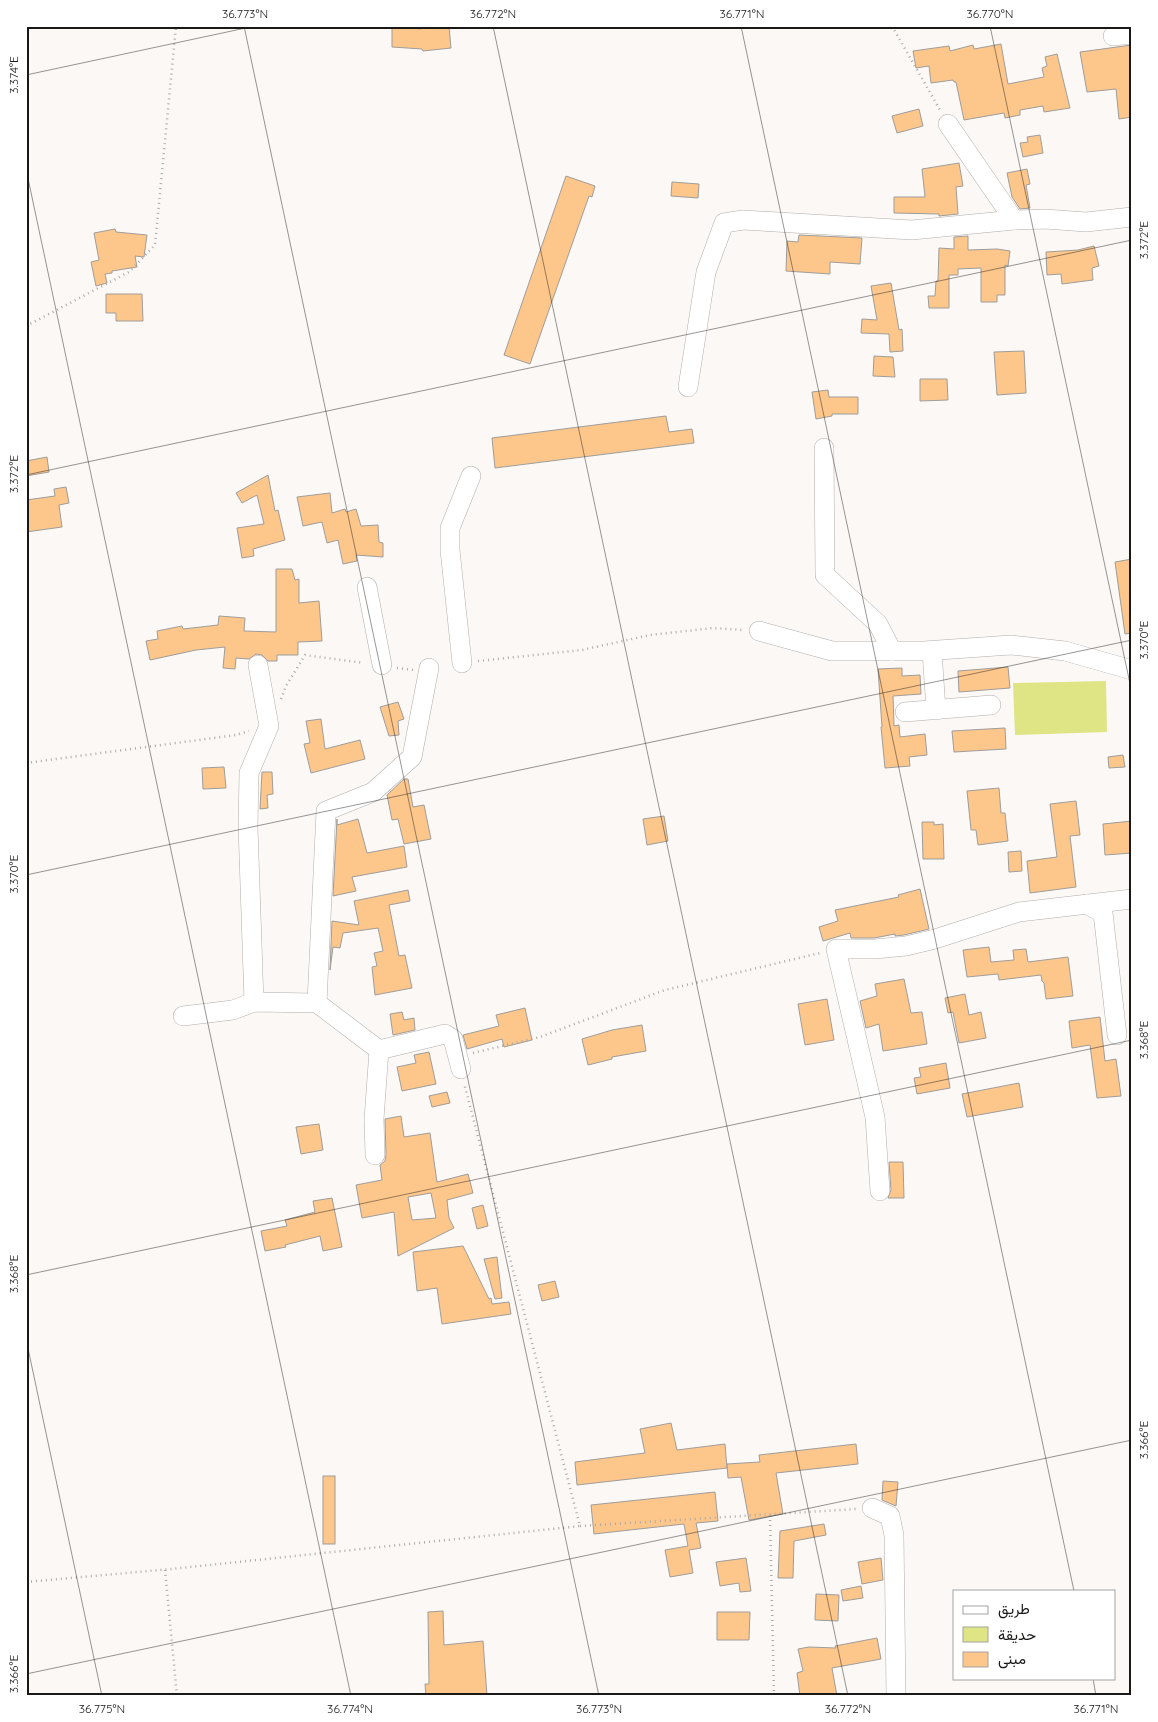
<svg xmlns="http://www.w3.org/2000/svg" width="1158" height="1722" viewBox="0 0 1158 1722" font-family="Quicksand,Vazirmatn,sans-serif">
<rect width="100%" height="100%" fill="#fbf8f5"/>
<path fill="#dfe485" d="M1106,681L1107,732L1015,735L1013,683Z"/>
<g fill="#fdc68b" stroke="#9f9d9a" fill-rule="evenodd">
<path d="M392,26L421,29V26H449L451,48L423,51L422,49L392,47Z"/>
<path d="M1001,44L1008,84L1044,77L1042,68L1047,66L1045,57L1057,54L1070,108L1044,112L1043,106L1020,110V115L1005,118L1004,113L964,120L956,82H954L953,80L931,83L929,66L916,68L913,51L949,46L950,51L973,45L974,49Z"/>
<path d="M1132,45V117L1119,119L1116,89L1087,92L1080,52Z"/>
<path d="M919,109L923,126L897,133L892,116Z"/>
<path d="M1040,135L1043,153L1023,157L1020,143L1028,142L1027,137Z"/>
<path d="M959,163L963,186L956,187L958,214L939,216V214L894,213V197H925L922,169Z"/>
<path d="M1027,169L1030,184L1026,185L1030,208L1020,209L1012,197L1007,173Z"/>
<path d="M566,176L595,186L592,197L589,196L530,364L504,355Z"/>
<path d="M672,182L699,184L698,198L671,196Z"/>
<path d="M115,229L116,232L147,235L144,257L135,256L137,267L112,271V273L105,274L107,283L96,286L91,262L99,260L94,233Z"/>
<path d="M799,235L862,238L860,264L830,262V274L786,271L787,241L798,242Z"/>
<path d="M968,236V250L997,249L1010,251L1008,266L1005,265V295H997V302H981V268L958,269V275H949V308H929L928,296H935L936,281H938L939,248L954,249V237Z"/>
<path d="M1094,246L1099,266L1092,268L1093,280L1062,284L1061,274L1047,275L1046,252L1078,250Z"/>
<path d="M891,283L899,330L902,329L903,351L890,352L889,334L861,333L862,319L877,320L871,286Z"/>
<path d="M106,294H142L143,321H116V313H106Z"/>
<path d="M1024,351L1026,393L997,395L994,352Z"/>
<path d="M874,356L893,357L895,377L873,376Z"/>
<path d="M920,379H947L948,400L920,401Z"/>
<path d="M828,390L829,397H858V414H832V416L816,419L812,392Z"/>
<path d="M666,416L669,432L692,429L694,443L495,468L492,438Z"/>
<path d="M47,457L49,472L26,476V461Z"/>
<path d="M268,475L275,511L278,510L285,540L253,549L254,556L242,558L237,528L264,524L257,495L242,503L236,493Z"/>
<path d="M66,487L69,503L59,505L62,527L26,532V500L55,496L54,489Z"/>
<path d="M330,493L332,513L345,509L346,512L356,509L361,526L378,525L379,542L383,543V557L356,555L357,561L343,564L338,540L327,543L322,522L303,526L297,497Z"/>
<path d="M1132,559V633L1125,634L1115,562Z"/>
<path d="M276,569H292L295,580L299,579V603L319,601L322,641L298,642V655H277V661H268L262,655L256,654L249,659L236,658L235,669L223,668L225,647L196,650L150,660L146,641L158,639L157,631L182,626L183,629L218,625L219,616L245,618L244,631L276,632Z"/>
<path d="M1008,667L1010,688L959,692L958,671Z"/>
<path d="M902,668V676L920,675L921,694L893,696L894,726L899,725L900,737L925,734L927,755L909,757L910,766L885,768L881,727H882L878,669Z"/>
<path d="M398,702L404,719L398,721L399,735L389,736L380,707Z"/>
<path d="M321,719L325,749L360,740L365,759L311,773L304,744L310,743L306,721Z"/>
<path d="M1005,728L1006,749L954,752L952,731Z"/>
<path d="M1123,755L1125,767L1109,768L1108,757Z"/>
<path d="M224,767L226,788L203,789L202,768Z"/>
<path d="M262,772H272L273,794L267,795L268,808L260,809Z"/>
<path d="M404,779H408L413,807L424,805L431,839L404,844L398,819L392,820L387,795Z"/>
<path d="M999,788L1001,813H1005L1008,841L978,845L976,830H971L967,791Z"/>
<path d="M1076,801L1080,835L1070,836L1076,887L1030,893L1027,861L1057,857L1050,804Z"/>
<path d="M664,816L668,841L647,845L643,819Z"/>
<path d="M337,819V825L358,819L367,853L404,846L407,867L352,877L356,891L333,896Z"/>
<path d="M1132,821V853L1105,855L1103,824Z"/>
<path d="M922,822H934V825L943,824L944,859H923Z"/>
<path d="M1021,851L1022,871L1009,872L1008,852Z"/>
<path d="M920,889L929,929L904,935L895,936V934L874,938H851L850,933L823,941L819,927L838,921L835,910L899,897L898,895Z"/>
<path d="M408,890L410,901L389,905L399,956L405,955L412,988L375,995L372,967L377,966L374,953L383,951L378,928L343,933L340,948L333,947L330,970L332,921L359,925L354,901Z"/>
<path d="M989,947L991,962L1014,960L1013,950L1026,949L1028,962L1068,957L1073,996L1046,999L1044,983L1042,981L1041,975L999,980L998,974L967,977L963,950Z"/>
<path d="M904,979L911,1013L922,1012L927,1044L883,1051L879,1024L866,1028L860,1001L877,996L875,984Z"/>
<path d="M965,994L969,1015L981,1012L986,1038L959,1043L953,1012L948,1013L945,998Z"/>
<path d="M827,999L834,1040L805,1045L798,1004Z"/>
<path d="M525,1008L532,1040L504,1047L502,1039L467,1049L463,1035L499,1026L496,1015Z"/>
<path d="M402,1012L404,1020L414,1018L415,1030L393,1035L390,1014Z"/>
<path d="M1100,1017L1105,1061L1116,1059L1121,1096L1097,1098L1090,1045L1072,1048L1069,1021Z"/>
<path d="M642,1025L646,1051L612,1057V1059L588,1065L582,1039L612,1030Z"/>
<path d="M429,1052L436,1084L402,1091L397,1067L416,1063L414,1055Z"/>
<path d="M946,1063L950,1088L917,1094L914,1078L921,1077L919,1068Z"/>
<path d="M1019,1083L1023,1107L967,1117L962,1094Z"/>
<path d="M447,1092L450,1103L432,1107L429,1096Z"/>
<path d="M401,1116L404,1137L430,1133L437,1182L468,1174L473,1193L447,1200L449,1218L454,1228L398,1256L394,1212L362,1218L356,1185L382,1180L380,1165L385,1161L386,1155L385,1119ZM431,1193L436,1218L412,1220L408,1197Z"/>
<path d="M319,1124L323,1150L301,1154L296,1127Z"/>
<path d="M889,1162H903L904,1198H888L891,1190Z"/>
<path d="M332,1198L342,1247L323,1251L320,1236L285,1245L286,1247L265,1251L261,1231L287,1226L285,1220L315,1212L313,1201Z"/>
<path d="M483,1205L488,1226L477,1229L472,1208Z"/>
<path d="M463,1246L489,1299L491,1298L492,1304L509,1302L511,1314L442,1324L437,1288L417,1291L413,1252Z"/>
<path d="M497,1257L502,1298L495,1299L484,1259Z"/>
<path d="M555,1281L559,1297L542,1301L538,1285Z"/>
<path d="M671,1423L677,1450L725,1444L727,1468L577,1485L575,1462L645,1453L640,1429Z"/>
<path d="M856,1444L858,1464L776,1473L783,1514L749,1520L741,1477L728,1478L727,1464L760,1462L759,1455Z"/>
<rect x="323" y="1476" width="12" height="68"/>
<path d="M883,1481L898,1482L896,1506L882,1500Z"/>
<path d="M715,1492L718,1521L696,1523L701,1548L689,1550L693,1573L670,1577L665,1550L688,1546L684,1524L594,1534L591,1505Z"/>
<path d="M824,1524L826,1535L794,1541L793,1578H778L780,1531Z"/>
<path d="M746,1558L751,1591L740,1592L739,1583L720,1586L716,1562Z"/>
<path d="M881,1558L883,1580L862,1584L858,1562Z"/>
<path d="M861,1586L863,1598L843,1601L841,1590Z"/>
<path d="M816,1594L839,1595L838,1621L815,1620Z"/>
<path d="M443,1611L444,1645L483,1641L487,1696H426L425,1684H429L428,1612Z"/>
<path d="M717,1612H750L749,1640H717Z"/>
<path d="M877,1638L881,1659L832,1668L837,1696H800L797,1673L803,1671L798,1649L809,1647L836,1648L835,1646Z"/>
</g>
<g fill="none" stroke-linecap="round" stroke-linejoin="round">
<g stroke="#b1aeac" stroke-width="20">
<g id="minor">
<path d="M1113,36L1132,34"/>
<path d="M948,124L1014,220L1045,219L1086,222L1132,217"/>
<path d="M688,387L706,272L724,223L743,220L912,230L1014,220"/>
<path d="M824,448L825,575L878,624L892,651"/>
<path d="M367,587L382,665"/>
<path d="M759,631L832,651H924L1011,645L1065,651L1132,670"/>
<path d="M932,651L936,710"/>
<path d="M462,663L450,550V528L471,476"/>
<path d="M905,712L991,705"/>
<path d="M1086,904L1103,913L1117,1035"/>
<path d="M254,1002L248,827L249,773L269,726L258,665"/>
<path d="M317,1003L326,811L373,792L412,757L429,668"/>
<path d="M183,1016L233,1010L254,1002L317,1003L379,1050"/>
<path d="M379,1050L445,1034L453,1039L461,1069"/>
<path d="M375,1155L374,1119L379,1050"/>
<path d="M880,1191L875,1117L836,949H875L906,946L935,939L1019,912L1132,899"/>
<path d="M872,1508L890,1516L894,1535L896,1696"/>
</g>
</g>
<g stroke="#acaaa7" stroke-width="2.5" stroke-dasharray="1 4" stroke-linecap="butt">
<path d="M892,26L940,110"/>
<path d="M26,326L129,272L155,245L176,26"/>
<path d="M478,661L582,650L650,635L713,628L743,630"/>
<path d="M397,668L414,670"/>
<path d="M281,699L286,686L305,655L364,663"/>
<path d="M26,763L236,735L249,731"/>
<path d="M473,1053L540,1037L665,990L820,953"/>
<path d="M770,1515L774,1696"/>
<path d="M580,1526L856,1509"/>
<path d="M165,1570L177,1696"/>
<path d="M26,1582L171,1569L580,1526L464,1083"/>
</g>
<use href="#minor" stroke="#fff" stroke-width="19"/>
</g>
<path fill="none" stroke="#1a1918" stroke-width="1" stroke-opacity="0.45" d="M244,26L599,1696M493,26L848,1696M741,26L1074,1591M990,26L1132,693M26,75L255,26M26,169L351,1696M26,475L1132,240M26,875L1132,640M26,1275L1132,1040M26,1339L102,1696M26,1674L1132,1440M1093,1678L1096,1696"/>
<rect width="1158" height="1722" fill="none" stroke="#ffffff" stroke-width="55"/>
<rect x="953" y="1590" width="162" height="90" fill="#ffffff" stroke="#a3a3a3"/>
<rect x="963" y="1606" width="25" height="8" fill="#ffffff" stroke="#a3a3a3"/>
<text x="998" y="1614" font-size="15" fill="#1a1918">طريق</text>
<rect x="963" y="1627" width="25" height="15" fill="#dfe485" stroke="#a3a3a3"/>
<text x="998" y="1640" font-size="15" fill="#1a1918">حديقة</text>
<rect x="963" y="1652" width="25" height="15" fill="#fdc68b" stroke="#a3a3a3"/>
<text x="998" y="1664" font-size="15" fill="#1a1918">مبنى</text>
<rect x="28" y="28" width="1102" height="1666" fill="none" stroke="#1a1918" stroke-width="2"/>
<g font-size="12" text-anchor="middle" fill="#1a1918">
<text x="245" y="18">36.773°N</text>
<text x="493" y="18">36.772°N</text>
<text x="742" y="18">36.771°N</text>
<text x="990" y="18">36.770°N</text>
<text transform="translate(14 75) rotate(-90)" y="4">3.374°E</text>
<text transform="translate(1144 240) rotate(-90)" y="4">3.372°E</text>
<text transform="translate(14 474) rotate(-90)" y="4">3.372°E</text>
<text transform="translate(1144 640) rotate(-90)" y="4">3.370°E</text>
<text transform="translate(14 874) rotate(-90)" y="4">3.370°E</text>
<text transform="translate(1144 1040) rotate(-90)" y="4">3.368°E</text>
<text transform="translate(14 1274) rotate(-90)" y="4">3.368°E</text>
<text transform="translate(1144 1440) rotate(-90)" y="4">3.366°E</text>
<text transform="translate(14 1674) rotate(-90)" y="4">3.366°E</text>
<text x="102" y="1713">36.775°N</text>
<text x="350" y="1713">36.774°N</text>
<text x="599" y="1713">36.773°N</text>
<text x="848" y="1713">36.772°N</text>
<text x="1096" y="1713">36.771°N</text>
</g>
</svg>
